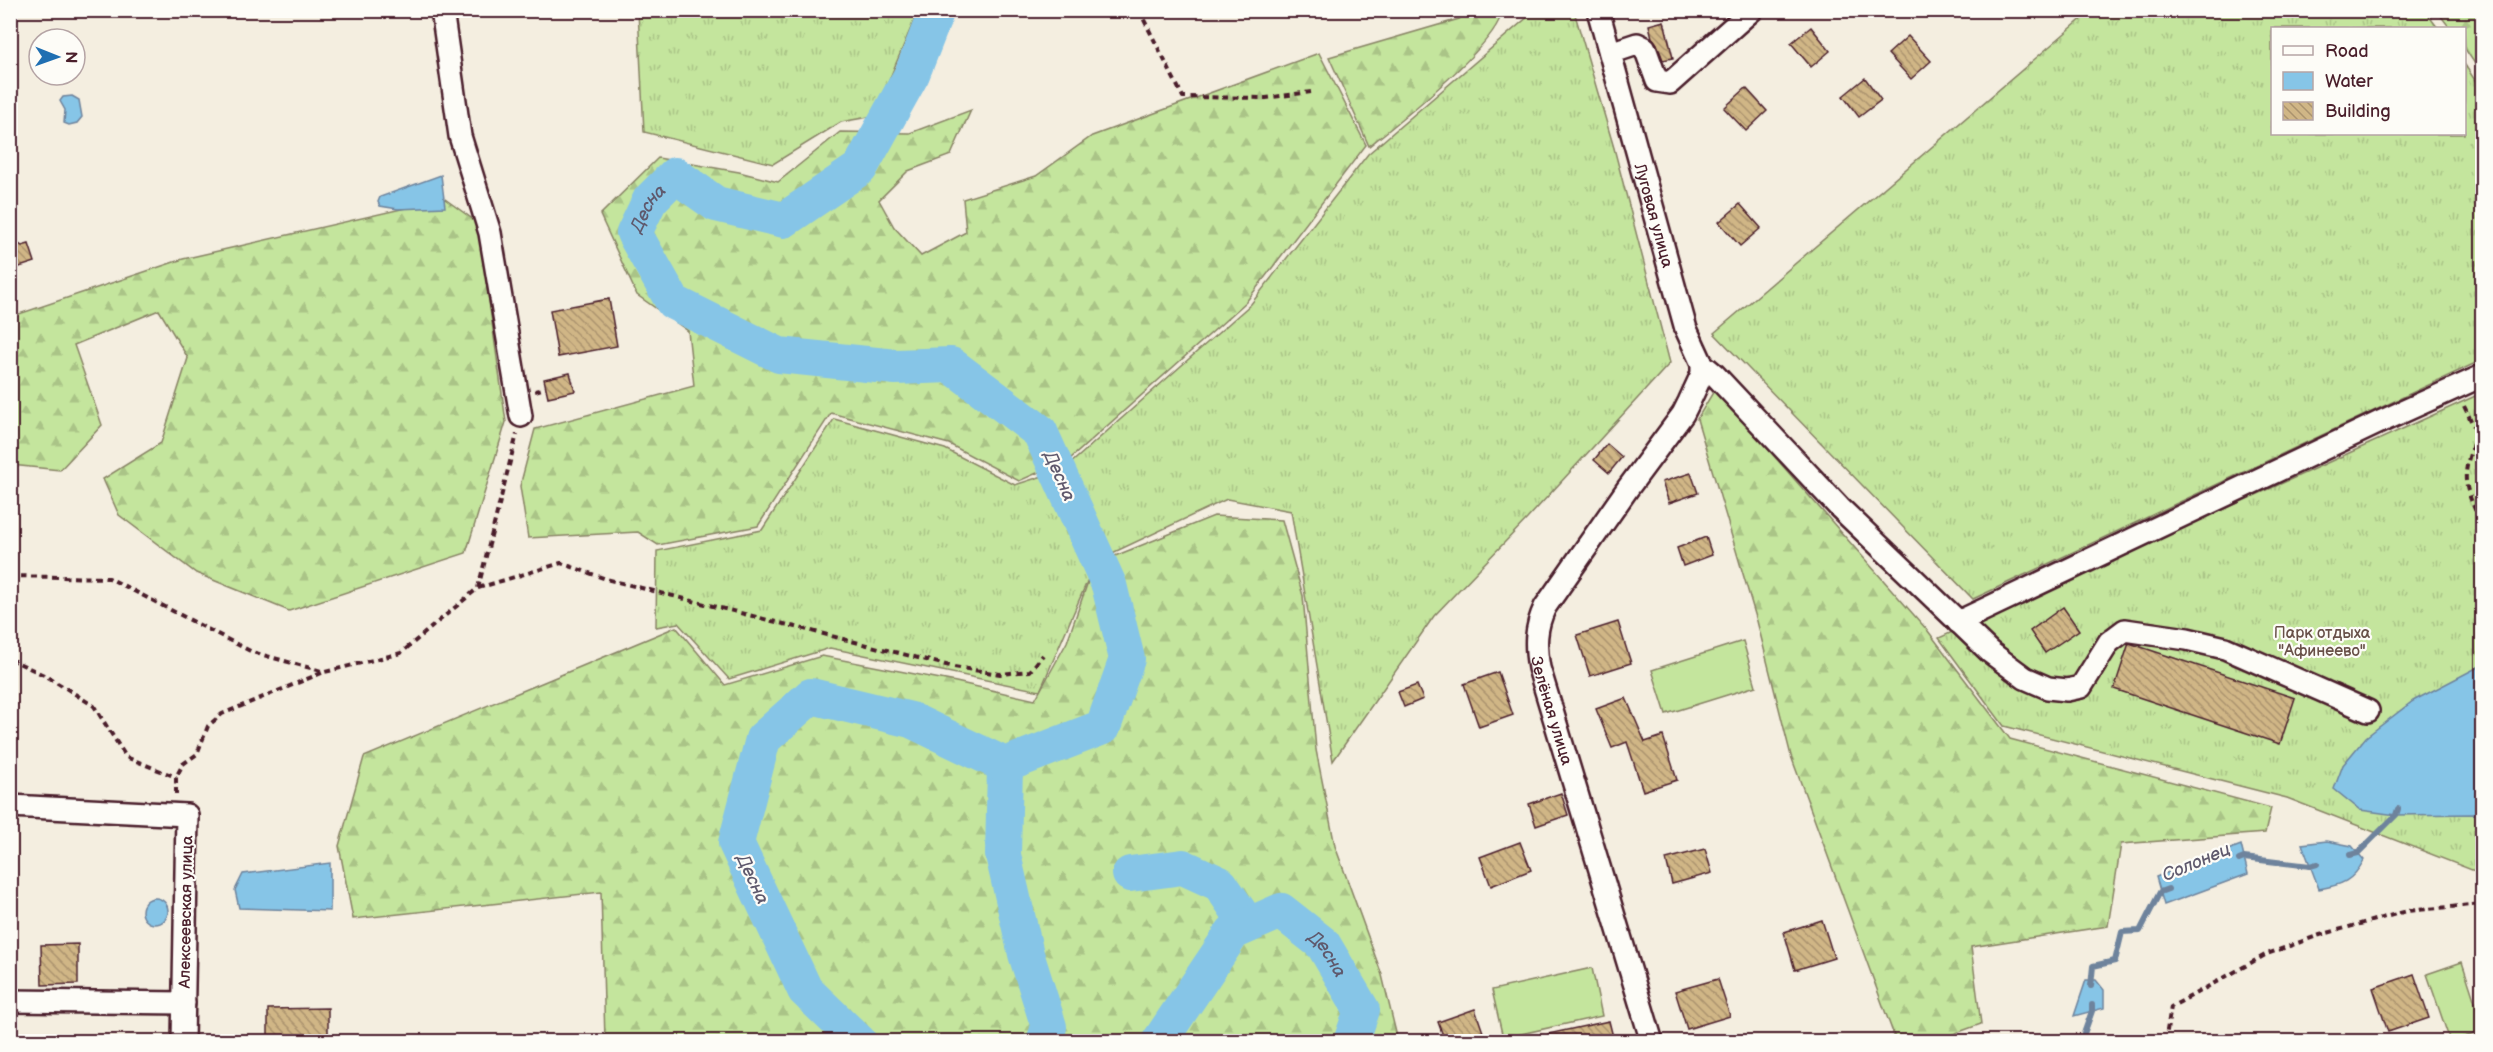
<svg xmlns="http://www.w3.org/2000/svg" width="2493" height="1052" viewBox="0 0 2493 1052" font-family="'Balsamiq Sans',sans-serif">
<defs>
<pattern id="grass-tufts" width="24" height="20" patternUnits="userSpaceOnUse" patternTransform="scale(1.5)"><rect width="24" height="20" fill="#c4e59d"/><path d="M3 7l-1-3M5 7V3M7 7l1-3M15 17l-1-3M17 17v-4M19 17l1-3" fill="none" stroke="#aac487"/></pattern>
<pattern id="forest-firs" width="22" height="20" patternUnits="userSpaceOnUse" patternTransform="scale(1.5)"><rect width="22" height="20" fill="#c4e59d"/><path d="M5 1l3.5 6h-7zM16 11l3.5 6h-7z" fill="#aac487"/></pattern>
<pattern id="building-back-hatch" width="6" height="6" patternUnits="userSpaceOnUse" patternTransform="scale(1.5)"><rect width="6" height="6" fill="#d0b686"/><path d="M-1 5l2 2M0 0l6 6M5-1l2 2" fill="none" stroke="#ab936e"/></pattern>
</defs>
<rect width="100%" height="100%" fill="#f4eee0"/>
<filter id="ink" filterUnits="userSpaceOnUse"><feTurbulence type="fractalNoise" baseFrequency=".0167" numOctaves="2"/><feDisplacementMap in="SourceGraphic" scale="12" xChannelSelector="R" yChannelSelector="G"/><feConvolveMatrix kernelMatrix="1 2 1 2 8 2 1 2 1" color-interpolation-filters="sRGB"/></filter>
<g filter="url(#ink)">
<g fill="url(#grass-tufts)" stroke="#878264" stroke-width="1.5">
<path d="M1536,10L1574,11L1614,148L1670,363L1527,519L1434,616L1333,761L1291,511L1227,499L1106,556L1069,465L1251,304L1368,154Z"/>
<path d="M638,11V10L918,11L874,116L841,122L773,164L644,132Z"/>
<path d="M2091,11H2425L2438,28H2272V134H2464L2465,65L2482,91V360L1973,599L1714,333Z"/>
<path d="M2482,393V874L2287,798L2004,726L1939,638Z"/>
<path d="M834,419L945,449L1015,485L1046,475L1092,570L1040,691L830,648L729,679L678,623L656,627L657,551L762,530Z"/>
</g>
<g fill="url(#forest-firs)" stroke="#878264" stroke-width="1.5">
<path d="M1472,10L1502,11C1498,44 1398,123 1369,146L1329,57L1459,19Z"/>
<path d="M2437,11H2482V74L2465,49L2464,28H2450Z"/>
<path d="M1319,53L1366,145L1246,302L1071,458L1019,481L949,444L831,413L758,526L658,545L638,532L528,538L520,486L535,429L694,386L688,331L637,295L600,215L658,158L739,172L778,182L840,132L910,133L971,110L951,155L908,171L879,200L894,227L921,256L966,232L963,199L1036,176L1092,136Z"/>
<path d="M445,199L478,223L506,422L466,553L289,611L196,573L119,515L103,479L161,443L188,358L159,310L74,345L102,425L60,470L11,465L10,317L183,259Z"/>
<path d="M1715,389L1928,631L2010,739L2271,808L2265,833L2121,844L2108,926L1971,947L1981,1024L1934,1041H1896L1791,756L1757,621L1697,419Z"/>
<path d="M1214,516L1282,520L1303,596L1316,750L1335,846L1382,975L1398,1041H605L601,892L353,919L339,846L364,757L676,627L725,685L822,656L956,682L1035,700L1067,642L1092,570L1110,558Z"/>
</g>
<g fill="#c4e59d" stroke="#878264" stroke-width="1.5">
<path d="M1743,641L1756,686L1666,714L1652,670Z"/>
<path d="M2462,962L2482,1024V1032L2450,1041L2427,974Z"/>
<path d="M1592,968L1602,1016L1503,1038L1492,990Z"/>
</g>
<g fill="#86c5e7" stroke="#6e839c" stroke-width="1.5">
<path d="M72,96L79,100L82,117L77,123L69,125L64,123L65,110L60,101L63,97Z"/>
<path d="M441,175L445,207L398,209L380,206L378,202L380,197Z"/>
<path d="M2482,665V817L2475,814L2396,815L2360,810L2334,789L2343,765L2366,737L2413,701Z"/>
<path d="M2327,841L2352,846L2364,860C2353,881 2342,885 2319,889L2302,844Z"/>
<path d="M2241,845L2248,874L2164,905L2156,877Z"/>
<path d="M330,863V911L239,908L235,890L243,874Z"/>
<circle cx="155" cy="911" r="13"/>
<path d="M2086,980H2096L2104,990V1008L2074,1016Z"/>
</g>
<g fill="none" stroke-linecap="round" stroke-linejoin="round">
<g stroke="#6e839c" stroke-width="6">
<path d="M2350,855L2358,853L2396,815L2398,809"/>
<path d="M2239,860L2244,858L2310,866L2317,864"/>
<path d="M2091,986L2093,966L2115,961L2122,932L2140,931L2160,892L2168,889"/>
<path d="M2081,1042L2092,1011V1005"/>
</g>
<g stroke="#86c5e7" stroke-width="36">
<path d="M1005,765L1003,855L1026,954L1049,1027L1044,1042"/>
<path d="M1130,874L1183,867L1220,884L1248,925"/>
<path id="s1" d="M859,1042L805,990L736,843L763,739L811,696L911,720L1005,765L1103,727L1127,659L1109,585L1040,432L951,365L896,367L779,355L673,302L634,233L650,200L675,175L716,204L784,220L860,168L912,74L937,10"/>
<path id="s2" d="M1159,1042L1233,932L1281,911L1323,944L1362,1010L1351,1042"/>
</g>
</g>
<g fill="url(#building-back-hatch)" stroke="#4a1f2b" stroke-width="1.5">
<path d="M1664,21L1673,58L1663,60L1657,44L1652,38L1649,25Z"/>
<path d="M1811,27L1830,51L1811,67L1791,43Z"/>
<path d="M1908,36L1931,61L1911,79L1888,54Z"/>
<path d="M1865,78L1881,100L1859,117L1843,96Z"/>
<path d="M1746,88L1767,111L1746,131L1724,108Z"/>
<path d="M1740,204L1761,228L1740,246L1719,222Z"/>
<path d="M10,238L22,246L29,244L35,262L10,270Z"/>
<path d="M609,299L617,346L558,357L550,310Z"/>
<path d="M570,373L575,391L548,397L544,379Z"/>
<path d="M1607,444L1622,457L1609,473L1594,460Z"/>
<path d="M1691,473L1698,493L1669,503L1662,482Z"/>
<path d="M1706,537L1712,555L1683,566L1677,548Z"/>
<path d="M2063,607L2079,630L2045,653L2030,631Z"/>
<path d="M1618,622L1631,663L1590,676L1577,635Z"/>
<path d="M2129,643L2295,698L2280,744L2114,689Z"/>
<path d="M1498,672L1513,715L1479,727L1464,684Z"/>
<path d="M1417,685L1423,699L1404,707L1398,692Z"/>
<path d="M1626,698L1645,742L1663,736L1677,780L1643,791L1627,742L1612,748L1596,709Z"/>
<path d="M1561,793L1568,815L1536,826L1529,804Z"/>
<path d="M1520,842L1531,870L1491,886L1480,857Z"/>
<path d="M1705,849L1712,873L1672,884L1666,859Z"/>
<path d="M1822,920L1834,958L1795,970L1784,932Z"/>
<path d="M78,944V984L42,985L41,945Z"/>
<path d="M2414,974L2429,1018L2388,1032L2373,988Z"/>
<path d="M1718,979L1730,1016L1687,1029L1675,991Z"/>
<path d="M328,1008V1041H268V1009Z"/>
<path d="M1475,1009L1486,1041H1445L1438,1022Z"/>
<path d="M1609,1021L1614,1041H1548V1034Z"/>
</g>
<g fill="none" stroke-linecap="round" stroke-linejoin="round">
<g stroke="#4a1f2b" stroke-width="26">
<g id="minor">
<path d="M442,10L460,136L490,233L521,416"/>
<path id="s3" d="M1598,10L1686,329L1702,364V374L1689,402L1683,414L1628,488L1545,607C1535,628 1535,645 1539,668L1652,1042"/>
<path d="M1610,53L1637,44L1645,48L1657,81L1670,83L1752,10"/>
<path d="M1702,364L1714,374L1840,508L1990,652L2025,678L2048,688L2067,690L2081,687L2109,642L2125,630L2187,639L2225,648L2368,711"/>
<path d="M1958,622L2380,422L2482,376"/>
<path d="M10,806L187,815L183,1042"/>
<path d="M10,1001L184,1003"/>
</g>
</g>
<g stroke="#4a1f2b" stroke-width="4" stroke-dasharray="6 4.5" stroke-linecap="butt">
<path d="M1139,10L1183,97L1266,98L1311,92"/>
<path d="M535,391L546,388"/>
<path d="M2464,406L2477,433C2460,481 2463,481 2482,526"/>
<path d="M10,576L109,578L252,652L325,672L401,653L478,588L517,434"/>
<path d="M478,588L561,563L606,579L954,667L1000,674L1030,671L1043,655"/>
<path d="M10,659L48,677L94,706L126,757L176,777"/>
<path d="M176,794V777L183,764L197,754L208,726L222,714L324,672"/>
<path d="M2165,1042L2171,1007L2267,954L2320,935L2407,911L2482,904"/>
</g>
<use href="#minor" stroke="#fdfcf7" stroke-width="21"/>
</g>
</g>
<g text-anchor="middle" stroke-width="4.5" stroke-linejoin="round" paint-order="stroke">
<g font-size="16" fill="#4a1f2b" stroke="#fdfcf7">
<text dy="6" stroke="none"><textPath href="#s3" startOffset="213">Луговая улица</textPath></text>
<text dy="6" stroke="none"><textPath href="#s3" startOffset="768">Зелёная улица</textPath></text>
<text transform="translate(185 912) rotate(-89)" y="6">Алексеевская улица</text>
</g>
<g font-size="16" fill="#685048" stroke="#fdfcf7">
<text x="2322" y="638">Парк отдыха<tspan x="2322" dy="18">"Афинеево"</tspan></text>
</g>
<g font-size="18" font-style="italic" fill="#5f596d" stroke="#fdfcf7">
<text dy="6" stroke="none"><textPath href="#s1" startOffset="1548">Десна</textPath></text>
<text transform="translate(1060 476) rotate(66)" y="6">Десна</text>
<text transform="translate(2196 862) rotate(-23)" y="6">Солонец</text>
<text transform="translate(753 879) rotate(65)" y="6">Десна</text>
<text dy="6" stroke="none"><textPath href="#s2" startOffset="249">Десна</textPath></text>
</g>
</g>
<rect width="2493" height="1052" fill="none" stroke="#fdfcf7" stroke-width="36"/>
<rect x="18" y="18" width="2457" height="1016" fill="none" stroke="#4a1f2b" stroke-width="2" filter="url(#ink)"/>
<rect x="2271" y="27" width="195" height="108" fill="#fdfcf7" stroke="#b5a4a5" stroke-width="1.5"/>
<rect x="2283" y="46" width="30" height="9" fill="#fdfcf7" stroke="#b5a4a5" stroke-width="1.5"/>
<text x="2325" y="57" font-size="18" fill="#4a1f2b">Road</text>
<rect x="2283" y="72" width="30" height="18" fill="#86c5e7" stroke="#b5a4a5" stroke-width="1.5"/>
<text x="2325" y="87" font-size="18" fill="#4a1f2b">Water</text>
<rect x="2283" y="102" width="30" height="18" fill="url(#building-back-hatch)" stroke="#b5a4a5" stroke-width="1.5"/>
<text x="2325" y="117" font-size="18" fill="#4a1f2b">Building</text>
<g transform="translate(57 57) rotate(91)"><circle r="28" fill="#fdfcf7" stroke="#b5a4a5" stroke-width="1.5"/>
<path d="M0-4.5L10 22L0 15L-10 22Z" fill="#1f6fb2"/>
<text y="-9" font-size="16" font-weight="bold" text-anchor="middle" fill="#4a1f2b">N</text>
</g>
</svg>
